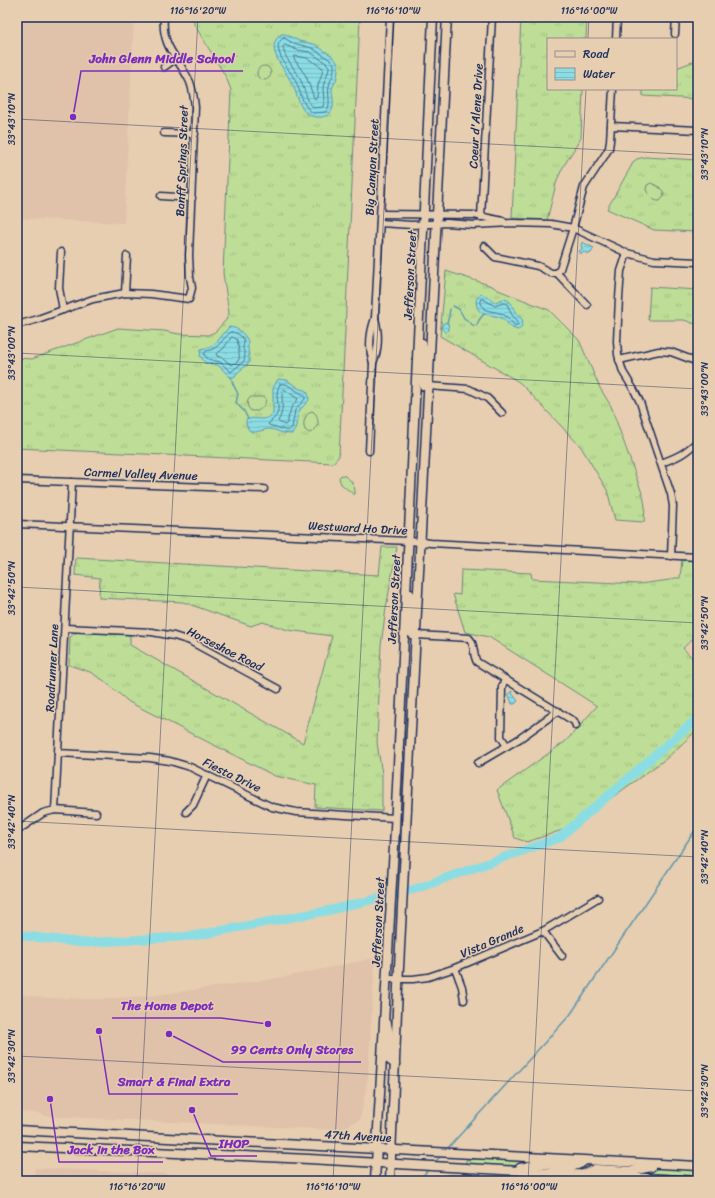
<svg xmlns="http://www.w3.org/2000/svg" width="715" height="1198" viewBox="0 0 715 1198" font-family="Sriracha,sans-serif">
<defs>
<pattern id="grass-tufts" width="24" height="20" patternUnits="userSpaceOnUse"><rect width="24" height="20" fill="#bede97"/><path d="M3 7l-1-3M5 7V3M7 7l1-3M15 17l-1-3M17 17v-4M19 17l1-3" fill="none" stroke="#a3bf85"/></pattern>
<pattern id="garden-furrows" width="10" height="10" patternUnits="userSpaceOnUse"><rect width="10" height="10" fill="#bede97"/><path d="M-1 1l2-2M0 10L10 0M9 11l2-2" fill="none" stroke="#a3bf85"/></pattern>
<pattern id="water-rules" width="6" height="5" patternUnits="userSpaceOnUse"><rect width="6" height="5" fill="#8cdde3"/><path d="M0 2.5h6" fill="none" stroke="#78bec5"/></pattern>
</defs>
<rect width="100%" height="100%" fill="#e8ceb0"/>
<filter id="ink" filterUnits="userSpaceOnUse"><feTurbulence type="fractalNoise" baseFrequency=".025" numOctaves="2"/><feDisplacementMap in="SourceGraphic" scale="8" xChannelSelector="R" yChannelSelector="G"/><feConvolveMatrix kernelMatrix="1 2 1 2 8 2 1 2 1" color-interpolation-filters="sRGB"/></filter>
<g filter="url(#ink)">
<g fill="#e0c1a9">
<path d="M17,17H134L124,223L17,218Z"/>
<path d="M375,958L368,1077L360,1120L339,1130L45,1116L38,1113L17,1112V994L46,998L97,999L150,996L285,977Z"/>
<path d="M35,1168L211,1176L210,1181H34Z"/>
</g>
<g fill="url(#grass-tufts)" stroke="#6c867a">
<path d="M194,17H360L339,456L333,463L17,448V358L32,359L118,328L164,331L179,334L208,335L215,332L226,320L229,313L223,273L231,90L226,77L194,24Z"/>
<path d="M521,17H587L586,39H548V89H583L581,138L563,167L557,180L547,220L512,218Z"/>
<path d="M698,60V99L643,96V89H676V68Z"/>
<path d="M645,157L698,160V232L654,230L607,209L634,161L637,159Z"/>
<path d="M446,271L492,286L498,290L549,310L579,340L600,388L611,406L643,496L645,506L644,522L615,520L607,490L581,447L527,390L519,382L440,336Z"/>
<path d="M650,287L698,290V325L684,320H648Z"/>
<path d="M382,547H397L386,608L381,645L377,743L382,774V811L315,807L316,785L275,776L129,702L103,680L90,672L69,665L70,637L77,632L130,635V645L303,743L332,636L288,630L263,622L256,624L251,626L183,602L99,598L100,578L75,575L76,558L379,575Z"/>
<path d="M682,560L698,561V634L683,648L698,664V729L667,758L571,827L527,842L515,838L497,790L566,741L597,706L489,637L465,632L453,594L460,595L461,570L531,573L532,579L639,584L670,580L675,578H680Z"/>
<path d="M476,1159L531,1161V1164L515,1167L466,1164V1160Z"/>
<path d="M655,1168L698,1170V1176L641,1173V1171Z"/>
</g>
<g fill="#bede97" stroke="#6c867a">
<circle cx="264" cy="73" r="7"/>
<path d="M651,183L659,187L663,191L664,196L660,201C653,202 649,195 646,190L647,185Z"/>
<path d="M251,397H265C267,404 263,407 258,411H251C247,407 245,401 251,397Z"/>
<path d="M311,411C317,412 318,419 318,424L314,431L309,433L305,430C302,423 305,415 311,411Z"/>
<path d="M341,475C349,476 356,486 355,494H353L341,484L339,478Z"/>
</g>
<path fill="url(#garden-furrows)" stroke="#6c867a" d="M447,1175L475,1176L483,1181H442Z"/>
<g fill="url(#water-rules)" stroke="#5f97ae">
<path d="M282,34H285L299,41L314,44L331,55L338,63C338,69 338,75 336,81C334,84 333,86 332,89C332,96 335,104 332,110C330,115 326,116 322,117C298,119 300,97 291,82C285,69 262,46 282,34Z"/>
<path d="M582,242L594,248L591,253L589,254L584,252L581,254L579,251L582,249L581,245Z"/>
<path d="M481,294L485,295L495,302C499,301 501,299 505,299C512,301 512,306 515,311C519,318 526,318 521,328L518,330C510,329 509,323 503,319C493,312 478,320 476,302C476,298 478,296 481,294Z"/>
<path d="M446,322L448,323L449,330L446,333L441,328L443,324Z"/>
<path d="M229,327C239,328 243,332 248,341C247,348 250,355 249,363L237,373L234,377H230L218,365L206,364L200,356L201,349L209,347L216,343Z"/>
<path d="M278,379L287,380L300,389L305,390L308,393L309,400L299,411L295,430L292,434C282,434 277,430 270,429C260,429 247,440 246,420C256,415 264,424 273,413V388Z"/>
<path d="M512,691V693L518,701L515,704H512L509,695L508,694Z"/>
</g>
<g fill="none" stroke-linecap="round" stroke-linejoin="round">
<g stroke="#487593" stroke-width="1">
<path d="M284,38L293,43L312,48L329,59L334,64C335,74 331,77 329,86C327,95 332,104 326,112L313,113C301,105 301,91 295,80C291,71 267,45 284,38Z"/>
<path d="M285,45L297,50L310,52L326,63L329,66C329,75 324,79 323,88C323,94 325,101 323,107L314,108C305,100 305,87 299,77C294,67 284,58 283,47Z"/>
<path d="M296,56L307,58L323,68L322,74L318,85L317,97L316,99L314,98L306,76L294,59V57Z"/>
<path d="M481,299H483L495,306L503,303L507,304L512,315L518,321V325H514C510,321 508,316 502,314C496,311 490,312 484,309L481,303Z"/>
<path d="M231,332C236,332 243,336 244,341C244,344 243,346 243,348C244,353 246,356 244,361L231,372L220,362L208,359L204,354L206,351C220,349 221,339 231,332Z"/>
<path d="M232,337C234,338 236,338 237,340C238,342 240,358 239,359C238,362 234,364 231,365L223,358L217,356L216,354L223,349Z"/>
<path d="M280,384H286L305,396V399L295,410L292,428L289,430H285L269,425L268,424C270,421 275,419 277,414C281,404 273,396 280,384Z"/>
<path d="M284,389L298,399L291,408L287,423L285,425L280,423L278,421C284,412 282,402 282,391Z"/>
</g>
<g stroke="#5f97ae" stroke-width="1.5">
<path d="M453,306L459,309L464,318L474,326L477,325L479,320L484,314"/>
<path d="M447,323L449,316L450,309"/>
<path d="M231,377L233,384L238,394L236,403L244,411L248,419"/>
<path d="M446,1150L570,1015L698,826"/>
<path d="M434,1163L441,1156"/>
<path d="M418,1181L429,1169"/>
</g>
<path stroke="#8cdde3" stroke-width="9" d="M17,935L84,943L193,936L331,910L415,889L559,838L698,718"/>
<g stroke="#1b2f5e" stroke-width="9">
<g id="minor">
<path d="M675,34L676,17"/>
<path d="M616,39L617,17"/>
<path d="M164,67L175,59"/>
<path d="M611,126L698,130"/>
<path d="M164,133L195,134"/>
<path d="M161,196L192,198"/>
<path d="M381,214L474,215L503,221"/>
<path d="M481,217L492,17"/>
<path d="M380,223L412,225L447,223L473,225L512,223L551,224L573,228L627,253L654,260L698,262"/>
<path d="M484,246L495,257L538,266L551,273H557L560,269L573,228L584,187L605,155L609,148L610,141L613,89"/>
<path d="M61,252L59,288L63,310"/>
<path d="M627,253L621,271L619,298L617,341L618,355L623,372L634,390L640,402L671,494L673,506L671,556"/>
<path d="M557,273L587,305"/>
<path d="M125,293L127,256"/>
<path d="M17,325L35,320L93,299L125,293L151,294L189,299L192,288L190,277L189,255L195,107C194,98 193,90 190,82C179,58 161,48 164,17"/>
<path d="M619,360L659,351L671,352L698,362"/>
<path d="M373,363C368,348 370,332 375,318L390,17"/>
<path d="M428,386L469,389L487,398L502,413"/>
<path d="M369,451L373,363C379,349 379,333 375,318"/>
<path d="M661,463C678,457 684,454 698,441"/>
<path d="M17,480L264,489"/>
<path d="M17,524L409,541L431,543L698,557"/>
<path d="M65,628L152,632L174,636L190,641L278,689"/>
<path d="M416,635L469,638C476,645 472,654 477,662L570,719L574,721L576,726"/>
<path d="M505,679L502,687L501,737L507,746"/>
<path d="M58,753L150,758L170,761L190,767L272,807L296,812L395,818"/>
<path d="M478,763L519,739L558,711"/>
<path d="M55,810L72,482"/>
<path d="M186,812L193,805L207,775"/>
<path d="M17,831L43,813L55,810L96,813"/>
<path d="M543,931L562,956"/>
<path d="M455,968L462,987L464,1000"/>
<path d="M387,979H413L428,977L455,968L543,931L598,898"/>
</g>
</g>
<g stroke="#1b2f5e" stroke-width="11">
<g id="major">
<path d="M422,343L424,354L423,383L424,386H428"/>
<path d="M410,594L412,604L410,632L412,634L416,635"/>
<path d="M387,1024L389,1035L388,1059L395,1064"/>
<path d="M17,1130L698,1166"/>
<path d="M17,1146L309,1159L698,1181"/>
<path d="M520,1168C526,1167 532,1165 539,1164C553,1163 572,1172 584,1161"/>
<path d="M584,1174L595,1169L632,1171L651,1167"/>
<path d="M375,1181L395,829L433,17"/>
<path d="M390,1181L398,987L447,17"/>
</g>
</g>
<use href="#minor" stroke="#e8ceb0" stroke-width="6"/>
<use href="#major" stroke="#e8ceb0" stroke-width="8"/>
</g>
</g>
<path fill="none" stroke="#1b2f5e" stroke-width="1" stroke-opacity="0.45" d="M588,39L589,17M17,119L698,155M17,353L698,389M17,587L698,623M17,821L698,857M17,1056L698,1091M137,1181L198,17M333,1181L394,17M528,1181L586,89"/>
<g text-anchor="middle" stroke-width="3" stroke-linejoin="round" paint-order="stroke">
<g font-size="12" fill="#1b2f5e" stroke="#e8ceb0">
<text transform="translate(476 116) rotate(-87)" y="4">Coeur d'Alene Drive</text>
<text transform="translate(182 161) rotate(-88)" y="4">Banff Springs Street</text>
<text transform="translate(372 167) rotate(-87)" y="4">Big Canyon Street</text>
<text transform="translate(410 275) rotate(-87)" y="4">Jefferson Street</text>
<text transform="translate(141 474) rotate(2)" y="4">Carmel Valley Avenue</text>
<text transform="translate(358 528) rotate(3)" y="4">Westward Ho Drive</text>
<text transform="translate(394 599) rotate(-87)" y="4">Jefferson Street</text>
<text transform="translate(225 649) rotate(27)" y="4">Horseshoe Road</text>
<text transform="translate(52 668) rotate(-87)" y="4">Roadrunner Lane</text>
<text transform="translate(232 775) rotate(26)" y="4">Fiesta Drive</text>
<text transform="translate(378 922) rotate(-87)" y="4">Jefferson Street</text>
<text transform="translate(492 941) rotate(-23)" y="4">Vista Grande</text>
<text transform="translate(358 1136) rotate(3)" y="4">47th Avenue</text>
</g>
</g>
<path fill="none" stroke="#7b2cbf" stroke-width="1.5" d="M73 117L81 71H243M268 1024L221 1018H112M169 1034L223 1062H361M99 1031L109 1094H238M192 1110L211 1156H257M50 1099L59 1162H163"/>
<g fill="#7b2cbf" stroke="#e8ceb0" stroke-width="1.5">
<circle cx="73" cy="117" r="4"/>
<circle cx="268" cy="1024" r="4"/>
<circle cx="169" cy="1034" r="4"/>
<circle cx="99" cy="1031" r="4"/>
<circle cx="192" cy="1110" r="4"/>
<circle cx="50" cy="1099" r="4"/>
</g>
<g font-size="13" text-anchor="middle" font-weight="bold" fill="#7b2cbf" stroke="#e8ceb0" stroke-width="3" stroke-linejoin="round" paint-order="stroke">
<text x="162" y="63">John Glenn Middle School</text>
<text x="167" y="1010">The Home Depot</text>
<text x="292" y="1054">99 Cents Only Stores</text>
<text x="174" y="1086">Smart &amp; Final Extra</text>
<text x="234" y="1148">IHOP</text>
<text x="111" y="1154">Jack in the Box</text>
</g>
<rect width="715" height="1198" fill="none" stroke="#e8ceb0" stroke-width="44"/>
<rect x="547" y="38" width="130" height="52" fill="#e8ceb0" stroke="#968e8f"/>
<rect x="555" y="51" width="20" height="6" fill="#e8ceb0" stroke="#968e8f"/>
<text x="583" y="58" font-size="12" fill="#1b2f5e">Road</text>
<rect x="555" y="68" width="20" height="12" fill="url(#water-rules)" stroke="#968e8f"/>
<text x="583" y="78" font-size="12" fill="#1b2f5e">Water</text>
<rect x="22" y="22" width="671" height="1154" fill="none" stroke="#1b2f5e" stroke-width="1.5"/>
<g font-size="10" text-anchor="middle" fill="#1b2f5e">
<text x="198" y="14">116°16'20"W</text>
<text x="393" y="14">116°16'10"W</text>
<text x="589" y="14">116°16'00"W</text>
<text transform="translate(11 119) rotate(-90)" y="4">33°43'10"N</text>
<text transform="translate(704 154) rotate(-90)" y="4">33°43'10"N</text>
<text transform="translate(11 353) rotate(-90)" y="4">33°43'00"N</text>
<text transform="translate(704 389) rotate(-90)" y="4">33°43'00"N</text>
<text transform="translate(11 588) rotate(-90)" y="4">33°42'50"N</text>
<text transform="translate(704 623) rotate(-90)" y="4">33°42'50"N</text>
<text transform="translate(11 822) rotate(-90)" y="4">33°42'40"N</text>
<text transform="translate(704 857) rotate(-90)" y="4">33°42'40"N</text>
<text transform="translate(11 1056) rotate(-90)" y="4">33°42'30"N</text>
<text transform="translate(704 1091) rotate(-90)" y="4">33°42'30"N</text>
<text x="137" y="1190">116°16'20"W</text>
<text x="333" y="1190">116°16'10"W</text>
<text x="529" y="1190">116°16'00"W</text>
</g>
</svg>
